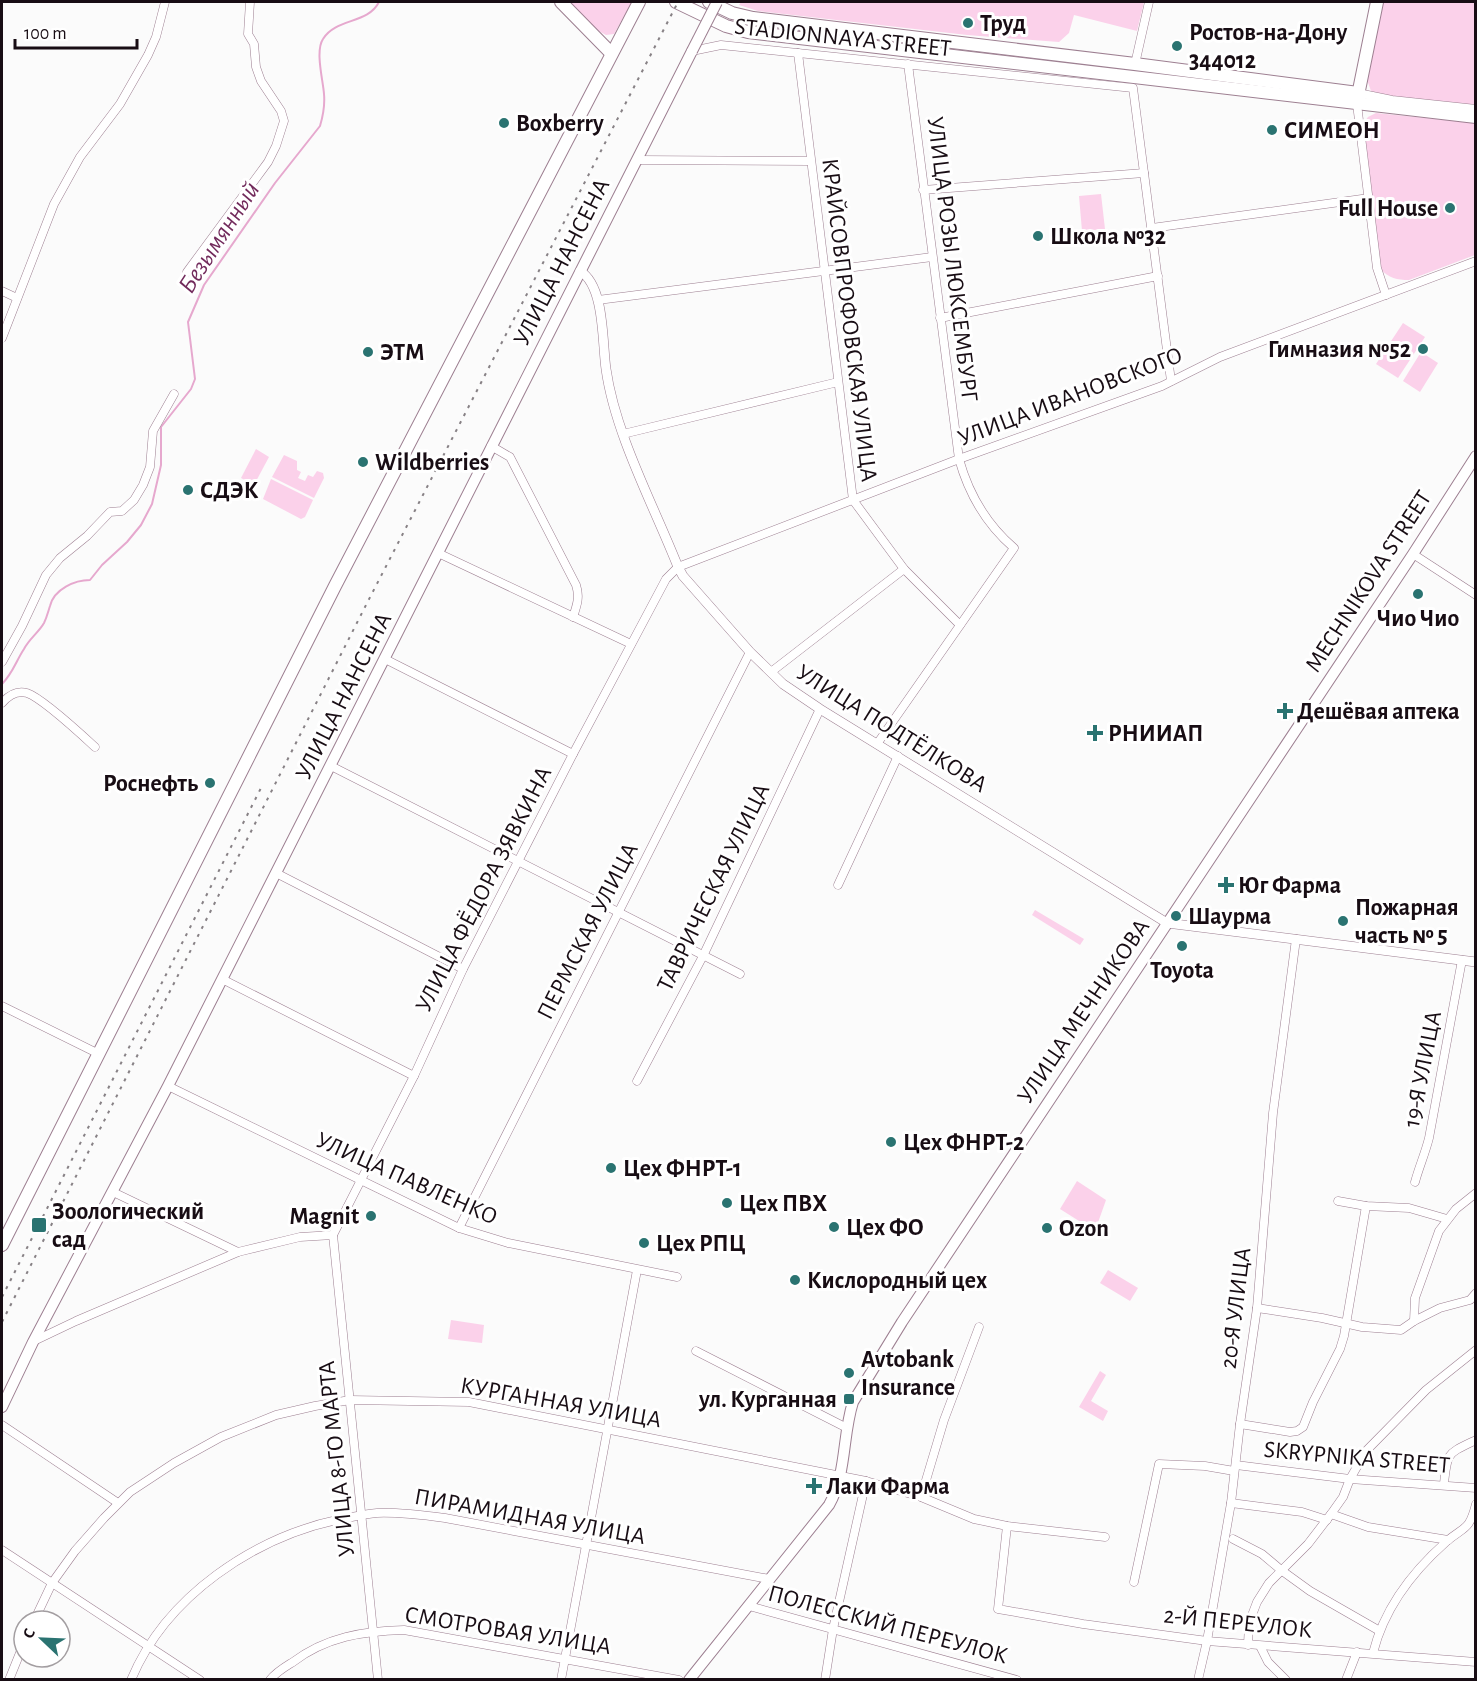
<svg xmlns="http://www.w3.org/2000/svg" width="1477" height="1681" viewBox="0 0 1477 1681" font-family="'Alegreya Sans',sans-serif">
<rect width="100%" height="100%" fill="#fbfbfb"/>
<g fill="#fbd1ea">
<path d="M569,2H632L614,34L606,35L595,29Z"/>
<path d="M741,2H1144L1137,31L1074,15L1069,33L1059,42L967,35L758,11L739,5Z"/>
<path d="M1381,2H1475V105L1378,95L1371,91L1366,77Z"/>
<path d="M1376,113L1475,123V255L1409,280C1397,280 1389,278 1380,269L1363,124L1368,117Z"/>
<path d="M1101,194L1105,229L1082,231L1079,196Z"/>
<path d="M1403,323L1425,337L1398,378L1376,364Z"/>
<path d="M1421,352L1438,363L1420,392L1403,381Z"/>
<path d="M256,449L269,457L254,485L241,478Z"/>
<path d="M284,455L297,461V470L301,472L298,478L305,481L308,475L313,477L317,471L323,473L324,478L314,498L272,477Z"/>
<path d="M271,479L313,500L305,517L301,519L263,499Z"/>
<path d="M1035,910L1084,939L1080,945L1032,915Z"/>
<path d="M1077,1181L1106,1200L1095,1231L1060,1209Z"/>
<path d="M1108,1270L1138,1288L1130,1301L1100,1283Z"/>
<path d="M451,1320L484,1325L482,1343L448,1339Z"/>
<path d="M1100,1371L1106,1375L1091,1401L1108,1411L1103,1421L1079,1407Z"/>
</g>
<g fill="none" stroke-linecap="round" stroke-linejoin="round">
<path stroke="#e6a8ce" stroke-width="2" d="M2,684C13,673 16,661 24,649C29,639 39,632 44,623C47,617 48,612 50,606C54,589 75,580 90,580L102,565L127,542L141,525L152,504L161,465V427L191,389L195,379L188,322L204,285L275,183L320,126C323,116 325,105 324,94C323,80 315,51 323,39C336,18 368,24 379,2"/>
<g stroke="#9d7f91" stroke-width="9">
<g id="minor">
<path d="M692,51L721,45L1133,88L1171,381"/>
<path d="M798,53L853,500L904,569L960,625"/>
<path d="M1135,64L1149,2"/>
<path d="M1358,93L1392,100L1476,109"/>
<path d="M1357,104L1377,268L1386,295"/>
<path d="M637,160L810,161"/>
<path d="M923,190L1144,173"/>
<path d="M1152,228L1369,198"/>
<path d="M187,272L268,162L276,146L284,121L281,111L261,81L256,67L254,44L248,34L250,2"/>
<path d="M2,291L17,298"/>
<path d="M598,300L932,257"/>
<path d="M940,318L1158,276"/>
<path d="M2,338L54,204L80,157L120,104L148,55L156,37L165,2"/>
<path d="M623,434L838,382"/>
<path d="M491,446L510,457L576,585C580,597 577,605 573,617"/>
<path d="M438,553L631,644"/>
<path d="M1413,554L1476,595"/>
<path d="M385,659L573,754"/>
<path d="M2,662L22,626L46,575L60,558L87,536L110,512L122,511L134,500L143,485L150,467L153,431L174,394"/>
<path d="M771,672L904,569"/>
<path d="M2,703C8,696 16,690 27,693C42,698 82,735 95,747"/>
<path d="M877,744L1014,548C986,524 969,495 959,459L908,64"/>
<path d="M331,766L740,974"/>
<path d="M276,873L463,969"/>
<path d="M838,885L898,756"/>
<path d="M222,979L414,1076"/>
<path d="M2,1006L99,1054"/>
<path d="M637,1081L703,956L820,709"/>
<path d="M168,1086L459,1228L508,1243L677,1277"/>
<path d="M1415,1182C1419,1167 1425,1154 1429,1138L1462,960"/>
<path d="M113,1192L238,1252"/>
<path d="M1338,1201L1366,1206L1409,1208L1447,1219"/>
<path d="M459,1228L750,652"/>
<path d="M333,1235L414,1076L463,969L573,754L666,579L678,567L959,459L1162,386L1220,357L1476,261"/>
<path d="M333,1235L378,1680"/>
<path d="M1257,1308L1322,1318L1362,1327L1401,1330L1414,1321L1440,1308L1470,1300L1476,1293"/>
<path d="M1414,1321L1415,1298L1439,1231L1456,1209L1476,1193"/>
<path d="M34,1341L76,1321L238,1252L300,1237L333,1235"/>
<path d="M696,1351L847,1428"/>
<path d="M1240,1424L1290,1432L1297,1431L1303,1427L1313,1402L1340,1349L1344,1336L1366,1206"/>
<path d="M2,1425L118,1503"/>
<path d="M1236,1465L1350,1479L1476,1488"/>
<path d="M1444,1484C1447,1452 1447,1454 1476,1440"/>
<path d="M921,1497L944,1420L979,1327"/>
<path d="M1231,1503L1302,1512L1327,1520"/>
<path d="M1331,1514L1368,1527L1448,1540"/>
<path d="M1007,1526L998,1609L1083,1624L1207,1641L1476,1662"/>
<path d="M1233,1539L1262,1554L1281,1570L1310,1591L1378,1630"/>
<path d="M2,1550L200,1680"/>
<path d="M1134,1582L1159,1464L1205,1466L1234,1471"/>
<path d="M749,1606L1017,1680"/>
<path d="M34,1621L52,1583L75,1551L104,1518L130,1492L174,1463L221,1437L276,1415L315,1406L350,1400L469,1402L866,1481L921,1497L974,1519L1007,1526L1105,1537"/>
<path d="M1248,1645L1249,1623L1257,1602L1269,1583L1308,1544L1331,1514L1343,1497L1350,1479L1366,1451L1426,1390L1476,1350"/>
<path d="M1260,1646L1268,1662L1286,1680"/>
<path d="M1373,1653C1384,1609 1412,1572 1446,1542C1464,1526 1469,1532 1476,1504"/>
<path d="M9,1680L24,1643"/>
<path d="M131,1680C166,1596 254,1537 341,1519C353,1517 365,1514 377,1513C399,1512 422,1515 445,1518L769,1579"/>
<path d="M270,1680C276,1672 285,1667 293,1662C326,1637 363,1631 404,1630L679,1680"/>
<path d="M561,1680L637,1270"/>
<path d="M825,1680L833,1629L866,1481"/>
<path d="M1198,1680L1207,1641L1231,1503L1240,1424L1257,1308L1273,1113L1296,939"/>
<path d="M1346,1680L1357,1652"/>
</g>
</g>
<g stroke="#9d7f91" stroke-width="10">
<path id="tertiary" d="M580,271C605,286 602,342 606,369C615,434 654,506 678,567L683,576L750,652L783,684L820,709L1167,923L1476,962"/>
</g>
<g stroke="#9d7f91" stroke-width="12">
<g id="secondary">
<path d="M2,1407L33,1342L168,1086L692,51"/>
<path d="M689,1680L829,1505C847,1473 842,1437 853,1402L902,1322L1413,554L1476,456"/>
</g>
</g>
<g stroke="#9d7f91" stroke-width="14">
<g id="primary">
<path d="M561,2L611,53"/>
<path d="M676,2L726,26L748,32L1476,117"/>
<path d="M709,2L732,13L753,18L1135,64L1358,93"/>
<path d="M1357,100L1377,2"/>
<path d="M2,1245L335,586L639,2"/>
</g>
</g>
<use href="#minor" stroke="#fff" stroke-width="8"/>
<use href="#tertiary" stroke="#fff" stroke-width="9"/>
<use href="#secondary" stroke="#fff" stroke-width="10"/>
<use href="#primary" stroke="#fff" stroke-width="12"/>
<g stroke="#878185" stroke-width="2" stroke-dasharray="3 6" stroke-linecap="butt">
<path d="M2,1297L262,786"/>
<path d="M2,1322L366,605L678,2"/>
</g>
<g stroke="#9d7f91" stroke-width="12" stroke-linecap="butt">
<path id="secondary-bridge" d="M692,51L717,2"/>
</g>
<use href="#secondary-bridge" stroke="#fff" stroke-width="10"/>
</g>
<g fill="#2a7371" stroke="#fff" stroke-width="2">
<circle cx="968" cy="23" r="6"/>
<circle cx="1177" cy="46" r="6"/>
<circle cx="504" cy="123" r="6"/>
<circle cx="1272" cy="130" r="6"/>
<circle cx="1450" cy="208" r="6"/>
<circle cx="1038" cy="236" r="6"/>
<circle cx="1423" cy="349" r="6"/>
<circle cx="368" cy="352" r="6"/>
<circle cx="363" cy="462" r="6"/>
<circle cx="188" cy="490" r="6"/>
<circle cx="1418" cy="594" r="6"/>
<path d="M1282 702h6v6h6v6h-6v6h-6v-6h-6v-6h6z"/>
<path d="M1092 724h6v6h6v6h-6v6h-6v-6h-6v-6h6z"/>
<circle cx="210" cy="783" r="6"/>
<path d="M1223 876h6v6h6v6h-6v6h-6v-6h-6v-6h6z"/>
<circle cx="1176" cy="916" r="6"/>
<circle cx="1343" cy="921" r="6"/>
<circle cx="1182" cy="946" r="6"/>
<circle cx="891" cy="1142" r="6"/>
<circle cx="611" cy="1168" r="6"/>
<circle cx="727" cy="1203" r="6"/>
<circle cx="371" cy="1216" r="6"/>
<rect x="31" y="1217" width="16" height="16" rx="3"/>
<circle cx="834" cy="1227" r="6"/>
<circle cx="1047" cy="1228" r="6"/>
<circle cx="644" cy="1243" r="6"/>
<circle cx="795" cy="1280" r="6"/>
<circle cx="849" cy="1373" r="6"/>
<rect x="843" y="1393" width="12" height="12" rx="3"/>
<path d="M811 1477h6v6h6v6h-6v6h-6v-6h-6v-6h6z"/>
</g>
<g text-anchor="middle" stroke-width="6" stroke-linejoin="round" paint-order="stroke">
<g font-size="24" font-weight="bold" fill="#180d14" stroke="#fff" text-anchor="start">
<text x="980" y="31">Труд</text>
<text x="1189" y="40">Ростов-на-Дону<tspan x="1189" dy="28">344012</tspan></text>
<text x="516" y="131">Boxberry</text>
<text x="1284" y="138">СИМЕОН</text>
<text x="1438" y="216" text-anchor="end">Full House</text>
<text x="1050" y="244">Школа №32</text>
<text x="1411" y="357" text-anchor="end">Гимназия №52</text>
<text x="380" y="360">ЭТМ</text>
<text x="375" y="470">Wildberries</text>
<text x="200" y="498">СДЭК</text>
<text x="1418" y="626" text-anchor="middle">Чио Чио</text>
<text x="1297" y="719">Дешёвая аптека</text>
<text x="1108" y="741">РНИИАП</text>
<text x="198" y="791" text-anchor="end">Роснефть</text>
<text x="1238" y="893">Юг Фарма</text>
<text x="1355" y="915">Пожарная<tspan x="1355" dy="28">часть № 5</tspan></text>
<text x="1188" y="924">Шаурма</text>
<text x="1182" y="978" text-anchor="middle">Toyota</text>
<text x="903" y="1150">Цех ФНРТ-2</text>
<text x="623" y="1176">Цех ФНРТ-1</text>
<text x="739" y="1211">Цех ПВХ</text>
<text x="52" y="1219">Зоологический<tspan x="52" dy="28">сад</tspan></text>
<text x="359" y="1224" text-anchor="end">Magnit</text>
<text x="846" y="1235">Цех ФО</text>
<text x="1059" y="1236">Ozon</text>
<text x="656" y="1251">Цех РПЦ</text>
<text x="807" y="1288">Кислородный цех</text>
<text x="861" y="1367">Avtobank<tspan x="861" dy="28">Insurance</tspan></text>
<text x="837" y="1407" text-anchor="end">ул. Курганная</text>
<text x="826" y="1494">Лаки Фарма</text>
</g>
<g font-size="24" fill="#180d14" stroke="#fff">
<text transform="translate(843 37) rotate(6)" y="8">STADIONNAYA STREET</text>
<text transform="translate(953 259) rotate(83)" y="8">УЛИЦА РОЗЫ ЛЮКСЕМБУРГ</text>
<text transform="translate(561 262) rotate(-63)" y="8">УЛИЦА НАНСЕНА</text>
<text transform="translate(850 320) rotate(83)" y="8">КРАЙСОВПРОФОВСКАЯ УЛИЦА</text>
<text transform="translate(1070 396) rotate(-21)" y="8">УЛИЦА ИВАНОВСКОГО</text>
<text transform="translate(1368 581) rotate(-57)" y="8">MECHNIKOVA STREET</text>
<text transform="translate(343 696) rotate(-63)" y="8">УЛИЦА НАНСЕНА</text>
<text transform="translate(892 728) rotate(32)" y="8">УЛИЦА ПОДТЁЛКОВА</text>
<text transform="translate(713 887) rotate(-64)" y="8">ТАВРИЧЕСКАЯ УЛИЦА</text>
<text transform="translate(483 889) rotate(-63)" y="8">УЛИЦА ФЁДОРА ЗЯВКИНА</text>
<text transform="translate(587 931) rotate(-63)" y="8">ПЕРМСКАЯ УЛИЦА</text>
<text transform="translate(1083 1011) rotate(-56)" y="8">УЛИЦА МЕЧНИКОВА</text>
<text transform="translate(1422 1069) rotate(-79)" y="8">19-Я УЛИЦА</text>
<text transform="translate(407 1178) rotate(24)" y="8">УЛИЦА ПАВЛЕНКО</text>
<text transform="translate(1235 1308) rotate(-83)" y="8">20-Я УЛИЦА</text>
<text transform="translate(561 1402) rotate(10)" y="8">КУРГАННАЯ УЛИЦА</text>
<text transform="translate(1357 1457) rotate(5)" y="8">SKRYPNIKA STREET</text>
<text transform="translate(336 1459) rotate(-96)" y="8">УЛИЦА 8-ГО МАРТА</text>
<text transform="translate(530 1516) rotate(10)" y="8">ПИРАМИДНАЯ УЛИЦА</text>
<text transform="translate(1238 1622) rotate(6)" y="8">2-Й ПЕРЕУЛОК</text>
<text transform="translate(888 1624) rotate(15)" y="8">ПОЛЕССКИЙ ПЕРЕУЛОК</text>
<text transform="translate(508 1630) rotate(9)" y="8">СМОТРОВАЯ УЛИЦА</text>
</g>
<g font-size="26" font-style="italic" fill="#722b5c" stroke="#fff">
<text transform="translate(218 237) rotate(-57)" y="9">Безымянный</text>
</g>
</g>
<rect width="1477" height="1681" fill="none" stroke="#180d14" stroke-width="6"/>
<g transform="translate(42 1639) rotate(293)"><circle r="28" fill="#ffffff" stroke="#a39ea1" stroke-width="1.5"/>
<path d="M0-4.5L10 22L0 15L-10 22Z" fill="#2a7371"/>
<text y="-9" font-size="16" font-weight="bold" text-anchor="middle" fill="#180d14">С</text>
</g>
<path d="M15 39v9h122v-9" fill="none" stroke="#180d14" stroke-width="3"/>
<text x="24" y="39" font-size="18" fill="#180d14" stroke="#ffffff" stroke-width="4.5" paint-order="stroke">100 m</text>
</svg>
